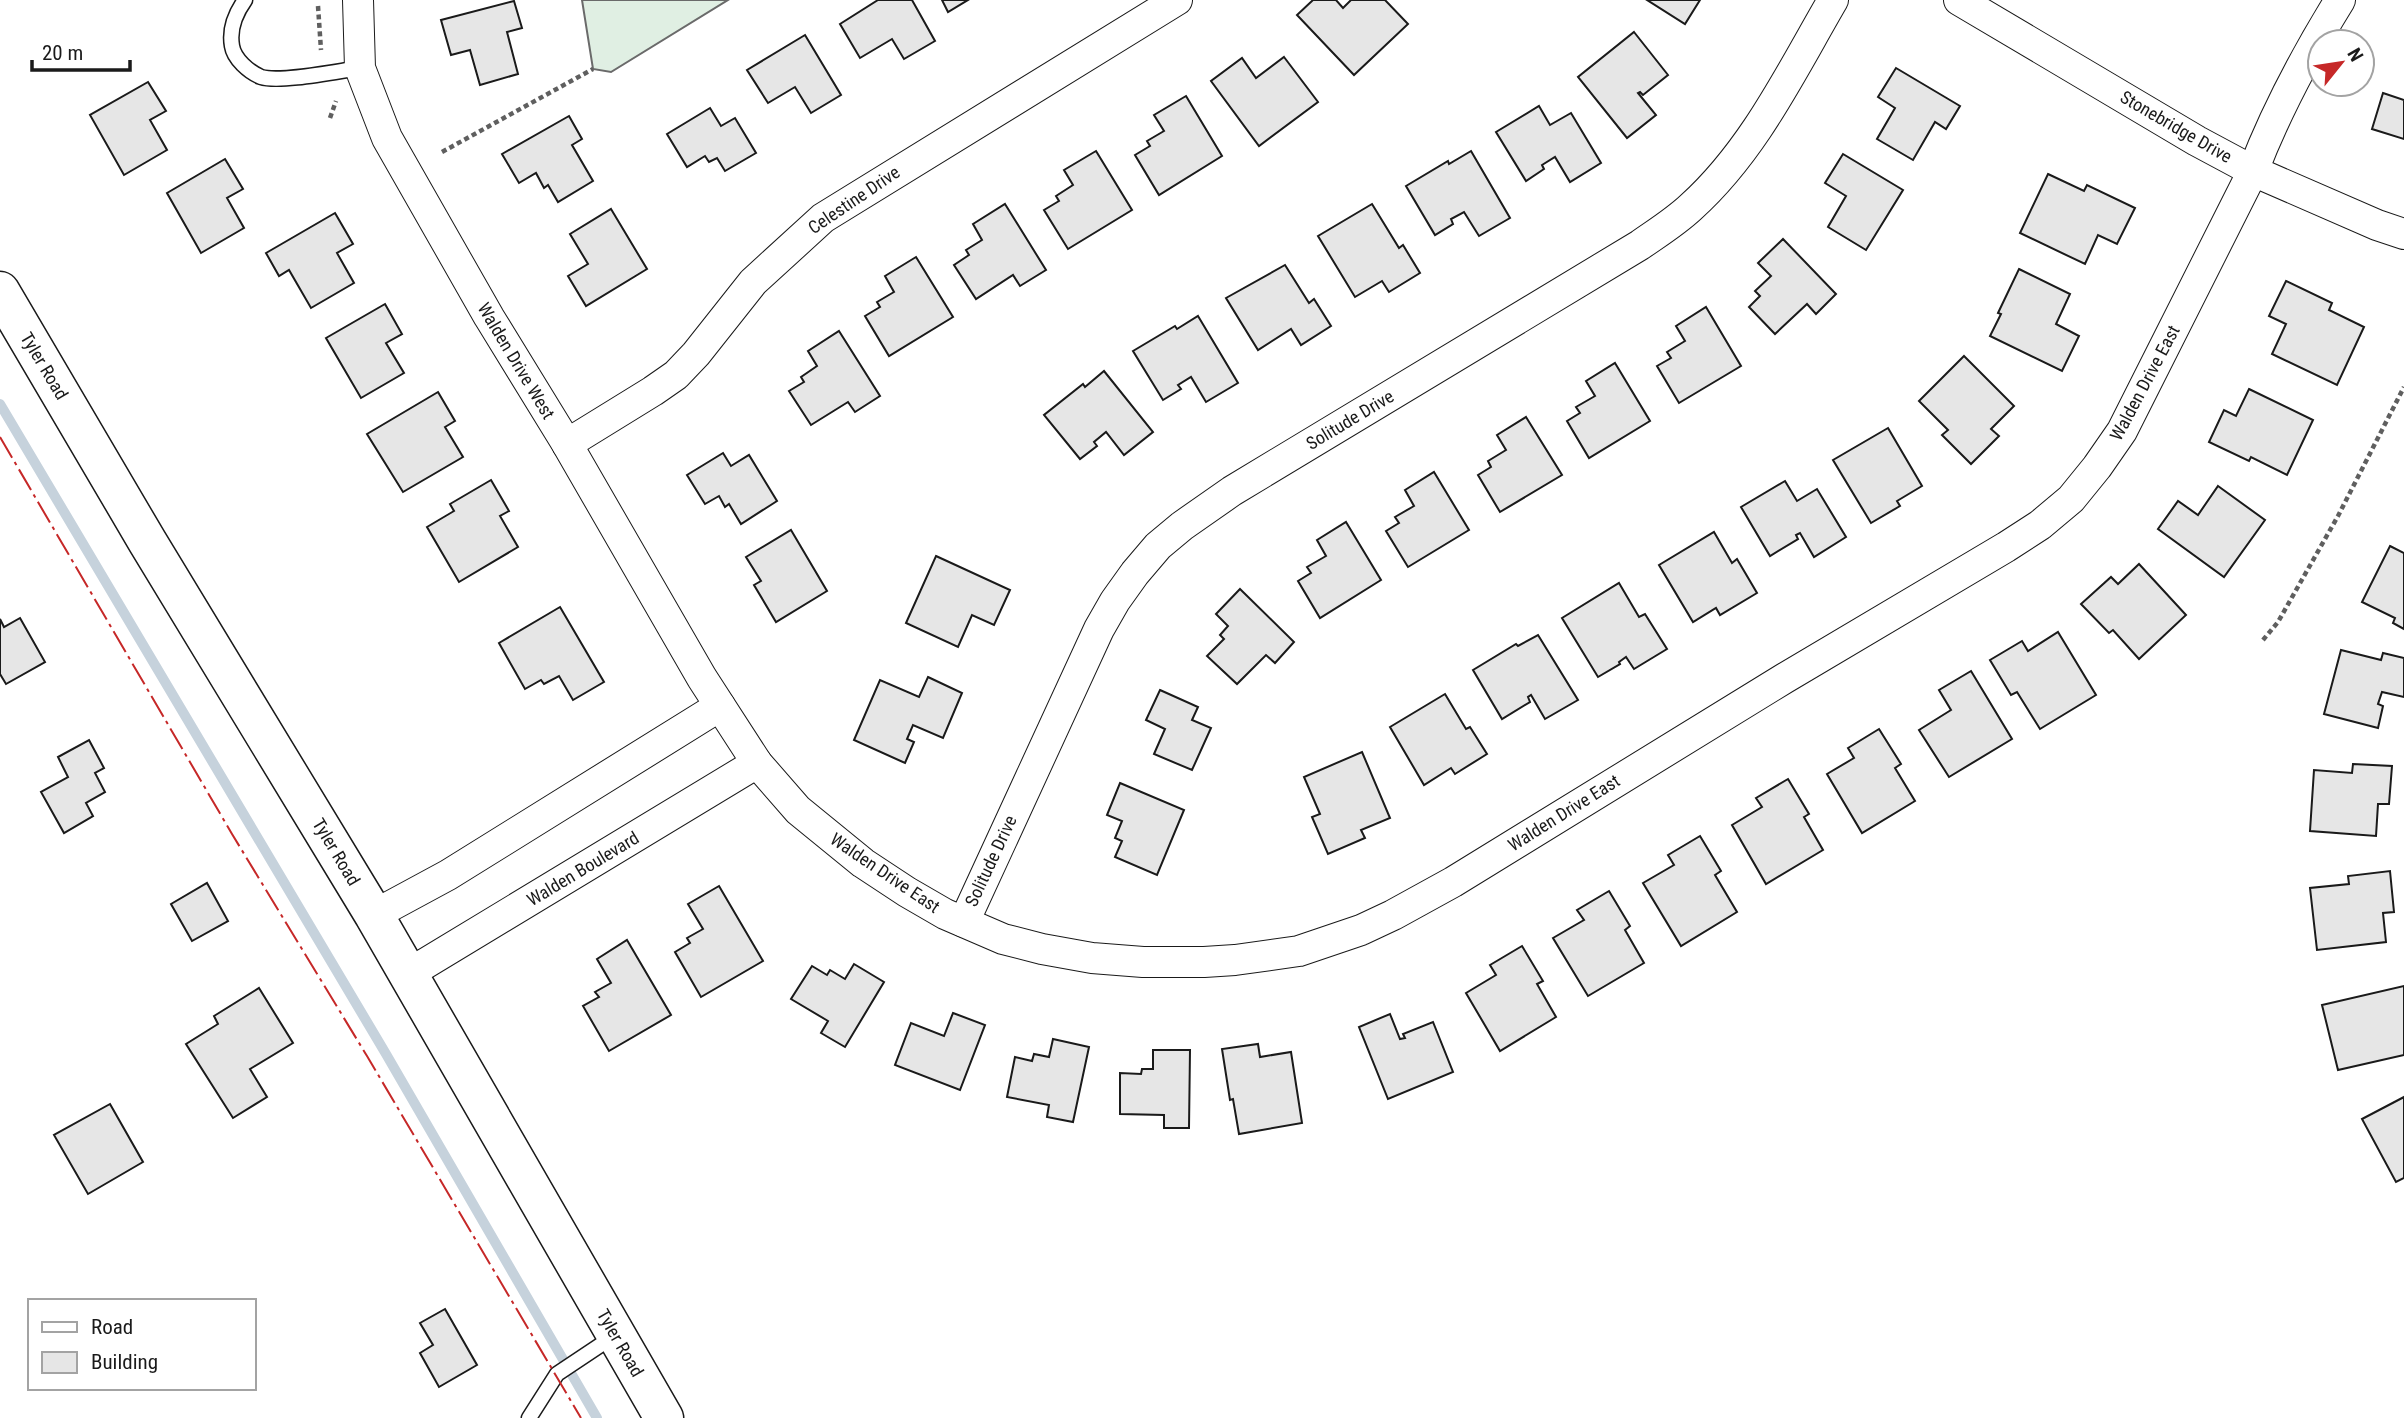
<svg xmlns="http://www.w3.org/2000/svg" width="2404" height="1418" viewBox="0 0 2404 1418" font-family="'Roboto Condensed',sans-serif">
<rect width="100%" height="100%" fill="#fff"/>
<path fill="#e0efe3" stroke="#6a6a6a" stroke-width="2" d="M582,0H728L611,72L593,69Z"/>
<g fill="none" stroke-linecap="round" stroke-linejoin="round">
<path stroke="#c6d2dc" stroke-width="10" d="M0,404L386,1054L597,1418"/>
</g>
<g fill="#e6e6e6" stroke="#1a1a1a" stroke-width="2">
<path d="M878,0H912L935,41L904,59L892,39L860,58L840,24Z"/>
<path d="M942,0H968L948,12Z"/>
<path d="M1313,0H1336L1343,8L1351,0H1385L1408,24L1354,75L1297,15Z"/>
<path d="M1647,0H1700L1685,24Z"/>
<path d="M514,1L522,28L507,32L518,74L480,85L470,50L451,55L441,20Z"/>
<path d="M1634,32L1668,75L1643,95L1640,92L1638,93L1656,115L1627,138L1578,77Z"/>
<path d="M805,35L841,95L811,113L795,87L768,103L747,70Z"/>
<path d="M1284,57L1318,102L1259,146L1211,81L1242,58L1256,78Z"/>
<path d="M1896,68L1960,106L1946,129L1935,122L1913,160L1877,139L1895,108L1878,97Z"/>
<path d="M148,82L166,111L150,120L167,150L124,175L90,115Z"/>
<path d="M2383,93L2404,100V139L2372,129Z"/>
<path d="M1186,96L1222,156L1159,195L1135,155L1150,146L1147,141L1164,131L1154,115Z"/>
<path d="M1539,106L1550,125L1571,113L1601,163L1570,182L1555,157L1542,165L1544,169L1526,181L1496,132Z"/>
<path d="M710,108L721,126L735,118L756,153L725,171L717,158L709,162L705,156L687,167L667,134Z"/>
<path d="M569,116L582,139L572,145L593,181L558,202L548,185L544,188L536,173L519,183L502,154Z"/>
<path d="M1096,151L1132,210L1068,249L1044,210L1059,201L1056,196L1073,185L1064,170Z"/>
<path d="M1471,151L1510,218L1479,236L1464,212L1451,219L1453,224L1435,235L1406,186L1448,161L1449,164Z"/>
<path d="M1843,154L1903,190L1866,250L1828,227L1846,196L1825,183Z"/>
<path d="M225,159L243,189L227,198L244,228L201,253L167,193Z"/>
<path d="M2048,174L2084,191L2087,185L2135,208L2117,244L2098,235L2085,264L2020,233Z"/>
<path d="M1005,204L1046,270L1020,286L1013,275L976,299L954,265L969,255L966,250L982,240L973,224Z"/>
<path d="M1372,204L1399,248L1403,245L1420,273L1389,292L1382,281L1355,297L1318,236Z"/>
<path d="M611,209L647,269L586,306L568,276L588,264L570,234Z"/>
<path d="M335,213L353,244L337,253L354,283L311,308L289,270L279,276L266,253Z"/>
<path d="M1783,239L1836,294L1816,314L1807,304L1775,334L1749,307L1760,296L1755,291L1771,276L1758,263Z"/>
<path d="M916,257L953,317L889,356L865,316L880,307L877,302L894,292L885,276Z"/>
<path d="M1285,265L1309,303L1314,299L1331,326L1301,345L1291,329L1258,350L1226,298Z"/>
<path d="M2019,269L2070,294L2056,324L2079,336L2062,371L1990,336L2001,314L1998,313Z"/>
<path d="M2286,281L2332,303L2329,310L2364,327L2337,385L2272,354L2286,324L2269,316Z"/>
<path d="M385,304L402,334L386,343L404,373L361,398L326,338Z"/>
<path d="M1706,307L1741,366L1679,403L1657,366L1671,358L1667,352L1685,341L1676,326Z"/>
<path d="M1198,316L1238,383L1206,402L1191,377L1178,385L1181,389L1163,400L1133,351L1175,326L1177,329Z"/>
<path d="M839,331L880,396L855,412L848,402L811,425L789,391L804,382L801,377L817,366L808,351Z"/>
<path d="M1964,356L2014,406L1991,429L1999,436L1971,464L1942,435L1948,430L1919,401Z"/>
<path d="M1615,363L1650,421L1589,458L1567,421L1580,413L1576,407L1595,396L1586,381Z"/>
<path d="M1104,371L1153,432L1124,455L1106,432L1094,442L1097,446L1080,459L1044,415L1083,384L1085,387Z"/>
<path d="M2249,389L2313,420L2287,475L2251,457L2249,461L2209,442L2224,410L2236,416Z"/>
<path d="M438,392L455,421L445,427L463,457L403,492L367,434Z"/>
<path d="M1526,417L1562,475L1500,512L1478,475L1491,467L1488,461L1506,450L1497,435Z"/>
<path d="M1888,428L1922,486L1897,501L1900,506L1871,523L1833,460Z"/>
<path d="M723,453L731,466L749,455L777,501L741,524L729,504L725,507L719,496L705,504L687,475Z"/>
<path d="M1434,472L1469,530L1408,567L1386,531L1399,523L1395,517L1414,506L1405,490Z"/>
<path d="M491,480L509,511L500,516L518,547L459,582L427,527L454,511L450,504Z"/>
<path d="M1785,481L1797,501L1817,489L1846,537L1814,557L1800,533L1796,535L1798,539L1770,556L1741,507Z"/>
<path d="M2218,486L2265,520L2224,577L2158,529L2178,501L2198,515Z"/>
<path d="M1346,522L1381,580L1320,618L1298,581L1311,573L1307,567L1326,556L1317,540Z"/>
<path d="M791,530L827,591L776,622L754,585L761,581L746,557Z"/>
<path d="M1714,532L1732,563L1737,559L1757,593L1720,615L1716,608L1693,622L1659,565Z"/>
<path d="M2390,546L2404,553V629L2393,623L2395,618L2362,602Z"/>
<path d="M936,556L1010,590L994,625L972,615L958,647L906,623Z"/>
<path d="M2139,564L2186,615L2139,659L2113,630L2109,633L2081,604L2111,577L2118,584Z"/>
<path d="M1619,583L1639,617L1645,614L1667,649L1634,669L1626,657L1619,662L1620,664L1598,677L1562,618Z"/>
<path d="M1240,589L1294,642L1275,663L1266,655L1237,684L1207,656L1224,639L1220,635L1228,626L1216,614Z"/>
<path d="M560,607L604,682L573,700L559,676L544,684L541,680L525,689L499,643Z"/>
<path d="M20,618L45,662L6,684L0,674V619L4,627Z"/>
<path d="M2058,632L2096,695L2040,729L2017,692L2011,695L1990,660L2022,641L2028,651Z"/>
<path d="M1538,635L1578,700L1545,719L1531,695L1528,697L1530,702L1502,719L1473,670L1516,644L1518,646Z"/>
<path d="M2341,650L2381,660L2383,653L2404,658V697L2382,692L2378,704L2383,706L2378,728L2324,714Z"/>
<path d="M1971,671L2012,739L1949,777L1919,730L1951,710L1939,690Z"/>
<path d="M928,677L962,693L943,738L913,725L907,739L914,742L905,763L854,740L880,680L919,697Z"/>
<path d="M1160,690L1198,707L1192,720L1211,728L1192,770L1154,754L1165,729L1146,720Z"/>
<path d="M1445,694L1466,729L1470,727L1487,754L1455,774L1451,768L1424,785L1390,727Z"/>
<path d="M1879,729L1901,764L1895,768L1915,801L1862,833L1827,774L1854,758L1848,748Z"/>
<path d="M89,740L104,768L95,773L105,792L86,803L93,816L64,833L41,792L68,777L58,757Z"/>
<path d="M1362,752L1390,818L1361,830L1365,838L1328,854L1312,817L1320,814L1304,777Z"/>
<path d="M2353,764L2392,766L2389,804H2378L2376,836L2310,831L2314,770L2352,773Z"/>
<path d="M1788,779L1809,814L1804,817L1823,850L1766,884L1732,825L1762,807L1756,798Z"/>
<path d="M1120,783L1184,810L1157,875L1115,857L1122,841L1115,838L1122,821L1107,815Z"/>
<path d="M1700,836L1721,871L1715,875L1737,912L1681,946L1643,883L1674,865L1668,855Z"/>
<path d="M2390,871L2394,912L2383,913L2386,942L2317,950L2310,888L2349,884L2348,876Z"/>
<path d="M207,883L228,921L192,941L171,904Z"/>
<path d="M719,886L763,961L701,997L675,952L690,943L687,938L703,929L688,904Z"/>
<path d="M1609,891L1630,926L1625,930L1644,963L1588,996L1553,938L1584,920L1577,910Z"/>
<path d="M627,940L671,1015L609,1051L583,1006L599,997L595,992L611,983L597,959Z"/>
<path d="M1522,946L1543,981L1537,984L1556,1017L1500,1051L1466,993L1496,975L1490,965Z"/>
<path d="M854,964L884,982L845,1047L821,1033L828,1021L791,999L812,966L827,975L830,970L845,979Z"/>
<path d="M2404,986V1055L2338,1070L2322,1005Z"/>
<path d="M259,988L293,1043L250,1069L267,1097L233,1118L186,1044L218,1024L214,1016Z"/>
<path d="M953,1013L985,1025L960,1090L895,1065L911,1023L944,1036Z"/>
<path d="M1390,1014L1400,1039L1405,1038L1403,1034L1433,1022L1453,1072L1388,1099L1359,1027Z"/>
<path d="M1053,1039L1089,1047L1073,1122L1047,1117L1049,1105L1007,1097L1015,1057L1032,1061L1034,1054L1049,1057Z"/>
<path d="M1258,1044L1260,1057L1291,1052L1302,1123L1239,1134L1233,1099L1230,1100L1222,1049Z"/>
<path d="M1153,1050H1190L1189,1128H1164V1115L1120,1114V1073L1141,1074L1142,1069H1153Z"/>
<path d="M2404,1097V1178L2396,1182L2362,1119Z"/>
<path d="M110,1104L143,1162L88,1194L54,1135Z"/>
<path d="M445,1309L477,1365L439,1387L420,1353L433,1345L420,1323Z"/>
</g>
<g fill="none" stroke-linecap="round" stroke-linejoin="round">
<g stroke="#1a1a1a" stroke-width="17">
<g id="lane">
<path d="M245,0C235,14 229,29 232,46C234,59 249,72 261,77C280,83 338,71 360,68"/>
<path d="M529,1418L557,1374L614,1336"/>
</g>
</g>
<g stroke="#1a1a1a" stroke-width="32">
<g id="street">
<path d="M358,0L360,68L387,138L489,317L567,444L702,678L757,763L798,810L863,863L907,892L945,914L1003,939L1042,949L1092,958L1143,962H1204L1235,960L1299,951L1361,930L1393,915L1453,882L1785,678L2006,547L2040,525L2071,499L2097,467L2122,431L2253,171C2276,111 2306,55 2340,0"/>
<path d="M1959,0L2197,141L2253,171L2377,225L2404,234"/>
<path d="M567,444L653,391L676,375L696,354L753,282L823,218L1177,0"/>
<path d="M374,915L448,875L720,706"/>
<path d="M964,922L1099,629L1115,601L1135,573L1158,546L1182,526L1232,491L1640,245C1657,233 1675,222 1691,207C1754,150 1791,72 1833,0"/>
<path d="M408,974L757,763"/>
</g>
</g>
<g stroke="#1a1a1a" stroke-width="41">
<path id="secondary" d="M0,291L147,541L374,915L664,1418"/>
</g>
<g stroke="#5f5f5f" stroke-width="4.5" stroke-dasharray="5 3.5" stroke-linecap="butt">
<path d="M318,6L321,50"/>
<path d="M330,118L336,101"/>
<path d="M442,152L593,69"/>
<path d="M2263,640L2278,622L2338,516L2404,387"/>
</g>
<use href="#lane" stroke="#fff" stroke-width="14"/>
<use href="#street" stroke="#fff" stroke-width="30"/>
<use href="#secondary" stroke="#fff" stroke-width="38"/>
<path stroke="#c62828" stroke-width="2" stroke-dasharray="24 5 3.5 5" stroke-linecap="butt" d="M0,437L232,834L367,1056L581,1418"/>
</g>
<g text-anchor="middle" stroke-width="5" stroke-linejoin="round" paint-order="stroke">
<g font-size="18" fill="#1a1a1a" stroke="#fff">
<text transform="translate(2176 127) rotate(30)" y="6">Stonebridge Drive</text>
<text transform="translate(854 200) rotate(-34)" y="6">Celestine Drive</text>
<text transform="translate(516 361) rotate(59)" y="6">Walden Drive West</text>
<text transform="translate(44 366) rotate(59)" y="6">Tyler Road</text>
<text transform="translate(2145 383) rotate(-62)" y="6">Walden Drive East</text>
<text transform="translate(1350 420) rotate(-31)" y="6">Solitude Drive</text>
<text transform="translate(1564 813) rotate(-32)" y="6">Walden Drive East</text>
<text transform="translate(336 852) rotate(59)" y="6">Tyler Road</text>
<text transform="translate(991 861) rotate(-65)" y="6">Solitude Drive</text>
<text transform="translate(583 869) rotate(-31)" y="6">Walden Boulevard</text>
<text transform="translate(885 873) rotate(34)" y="6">Walden Drive East</text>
<text transform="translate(620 1343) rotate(60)" y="6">Tyler Road</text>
</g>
</g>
<rect x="28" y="1299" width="228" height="91" fill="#ffffff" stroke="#a3a3a3" stroke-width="2"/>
<rect x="42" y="1322" width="35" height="10" fill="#ffffff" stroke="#a3a3a3" stroke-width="2"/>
<text x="91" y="1334" font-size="21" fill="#1a1a1a">Road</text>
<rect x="42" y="1352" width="35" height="21" fill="#e6e6e6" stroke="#a3a3a3" stroke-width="2"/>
<text x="91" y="1369" font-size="21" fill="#1a1a1a">Building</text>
<g transform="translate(2341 63) rotate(60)"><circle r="33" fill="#ffffff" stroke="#a3a3a3" stroke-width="2"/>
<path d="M0-5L12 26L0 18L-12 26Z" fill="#c62828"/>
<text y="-10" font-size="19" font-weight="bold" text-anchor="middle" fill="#1a1a1a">N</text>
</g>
<path d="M32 60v10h98v-10" fill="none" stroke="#1a1a1a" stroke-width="3.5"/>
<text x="42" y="60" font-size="21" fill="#1a1a1a" stroke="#ffffff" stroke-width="5" paint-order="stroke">20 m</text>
</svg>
